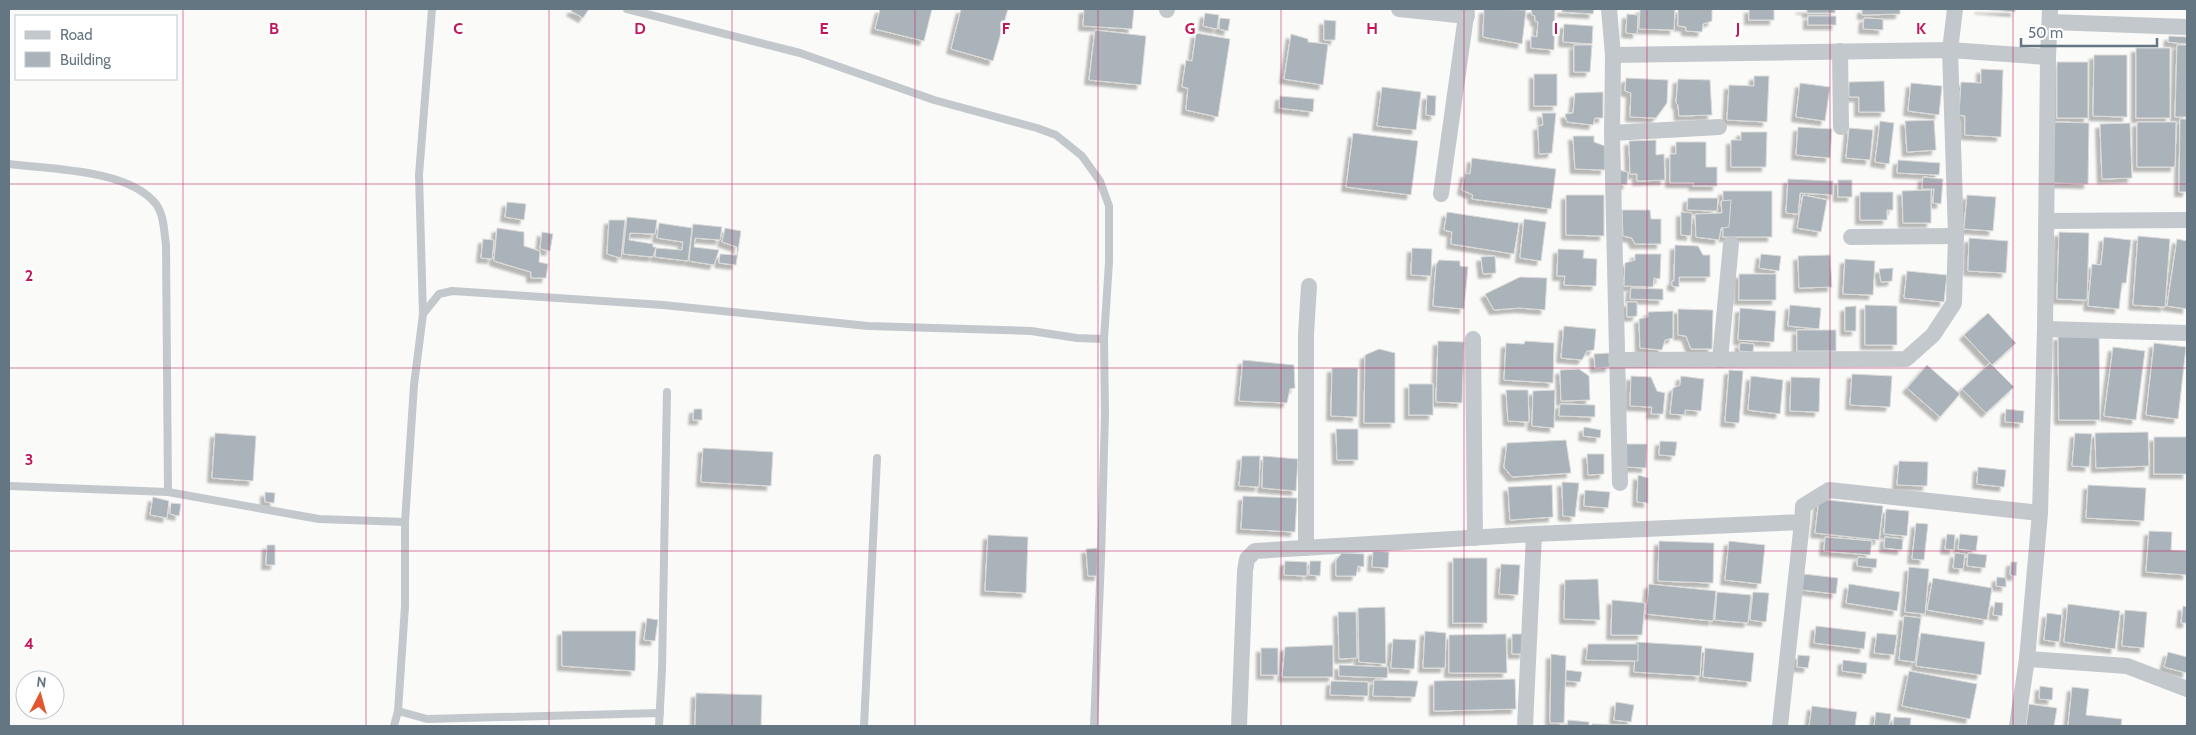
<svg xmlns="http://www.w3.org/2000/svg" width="2196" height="735" viewBox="0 0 2196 735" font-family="Cabin,sans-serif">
<defs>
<filter id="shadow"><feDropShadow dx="-4.5" dy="4.5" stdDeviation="1" flood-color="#0004"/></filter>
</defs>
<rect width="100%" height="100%" fill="#fafaf8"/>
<g fill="#aab3b9" stroke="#dcdcda" filter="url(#shadow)">
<path d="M572,9H589L583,18L571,11Z"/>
<path d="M880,9H932L924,41L875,29Z"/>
<path d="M961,9H1008L993,61L951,49Z"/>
<path d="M1084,9H1134L1132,29L1083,26Z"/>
<path d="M1484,9L1526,10L1522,44L1483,37Z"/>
<path d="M1531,9H1555L1554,50L1531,48V36L1537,37L1538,22L1535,21V16L1532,15Z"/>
<path d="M1562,9H1594L1593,14L1562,12Z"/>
<path d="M1640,9H1675L1674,30L1639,29Z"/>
<path d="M1678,9H1712V21L1703,24L1702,32L1686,31V27L1678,26Z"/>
<rect x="1749" y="9" width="25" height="11"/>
<path d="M1800,9H1835V13H1807V10Z"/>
<path d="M1862,9H1900V14L1862,15Z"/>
<path d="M1979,9H2015V12Z"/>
<path d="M1205,13L1219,15L1217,29L1203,26Z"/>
<path d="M1627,14L1638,15L1637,34L1626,33Z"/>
<rect x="1808" y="16" width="28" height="9"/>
<path d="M1220,18L1230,19L1228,31L1219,29Z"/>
<path d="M1864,18L1883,19V30L1863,29Z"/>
<path d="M1324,20L1336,21L1335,40H1324Z"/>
<path d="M1564,24L1593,26L1592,44L1563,42Z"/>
<path d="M1095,30L1146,36L1141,85L1089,80Z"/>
<path d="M1196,33L1230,39L1218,117L1186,110L1188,88L1182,87L1186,60L1192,61Z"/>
<path d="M1291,34L1308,39V42L1328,44L1323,85L1284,79Z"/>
<path d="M2169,36L2187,37L2186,44L2168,42Z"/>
<path d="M1574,45H1592L1590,72H1574Z"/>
<path d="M2177,45H2187V117H2175Z"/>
<rect x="2136" y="48" width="34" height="70"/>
<path d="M2094,55H2127V117L2093,116Z"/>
<rect x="2057" y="62" width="31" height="56"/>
<path d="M1981,69L2003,70L2001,137L1965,135V116L1959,115L1961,82L1981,83Z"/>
<rect x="1534" y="74" width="23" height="32"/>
<path d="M1754,76H1769L1767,122L1727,120L1729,85L1754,86Z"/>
<path d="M1626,78L1668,80L1667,103L1656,118L1630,117L1631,93L1625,91Z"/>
<path d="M1678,79L1710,80L1712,115L1679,116L1678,105L1676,103Z"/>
<path d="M1884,81L1885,112H1859V97H1849V82Z"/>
<path d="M1800,83L1830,87L1825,121L1796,117Z"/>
<path d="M1911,83L1942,86L1939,115L1908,111Z"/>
<path d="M1382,87L1421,92L1416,130L1377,126Z"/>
<path d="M1603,92V118H1595L1593,125L1567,122L1565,114L1573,113L1575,93Z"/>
<path d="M1427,95L1436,96L1435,116L1426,115Z"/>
<path d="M1280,96L1314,99L1313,112L1279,108Z"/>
<path d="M1542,113H1556L1552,153L1539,154L1538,126L1543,125Z"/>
<path d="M2180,119H2187V192H2179Z"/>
<path d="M1934,120L1936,150L1907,152L1905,121Z"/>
<path d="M1880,121L1894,123L1889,164L1875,162Z"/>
<path d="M2054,122L2089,123L2088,184L2053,183Z"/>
<path d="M2137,122H2176L2175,167H2137Z"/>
<path d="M2130,123L2132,178L2102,179L2100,124Z"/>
<path d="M1798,127L1832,129L1830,158L1796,155Z"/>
<path d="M1849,128L1873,130L1870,160L1846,158Z"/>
<path d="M1741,132H1767L1766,167H1731V140H1741Z"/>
<path d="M1353,133L1418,141L1411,195L1346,187Z"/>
<path d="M1573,136H1594V142L1605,146V170L1575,169Z"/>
<path d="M1656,140V155L1664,154L1665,180L1637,181V174H1630L1629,141Z"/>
<path d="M1676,142H1706V167H1717V186H1693L1694,183H1670V154H1676Z"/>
<path d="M1472,158L1556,169L1551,209L1472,199L1473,195L1462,190L1465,173L1470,174Z"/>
<path d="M1898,160L1940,163L1939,175L1897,173Z"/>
<path d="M1618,170L1628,172L1627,185L1617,184Z"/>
<path d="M1923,177L1943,179L1941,204L1933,203L1934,189H1922Z"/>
<path d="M1788,179L1833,181V195L1800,193L1798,214L1786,213Z"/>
<rect x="1838" y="180" width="14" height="17"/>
<path d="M1931,190V223H1903L1902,191Z"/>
<rect x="1723" y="191" width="49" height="46"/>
<path d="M1860,192H1893V210H1887V220H1860Z"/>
<path d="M1566,195H1604V236L1566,235Z"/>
<path d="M1803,195L1827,200L1821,232L1797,228Z"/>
<path d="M1967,195L1996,197L1993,231L1964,229Z"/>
<path d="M1688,198H1718L1717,211L1687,210Z"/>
<path d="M1731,200L1729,227L1721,228L1719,240L1696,237L1695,214L1722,213L1721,201Z"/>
<path d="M507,202L526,204L524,220L505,217Z"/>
<path d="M1622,210H1650L1651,219H1661V244H1635L1632,238L1623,236Z"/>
<path d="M1447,212L1519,223L1514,254L1451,244L1452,232L1444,230Z"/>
<path d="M1681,212L1692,213L1691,236L1681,235Z"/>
<path d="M627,217L657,220L655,234L630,233L629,240L653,244V247H656L653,257L623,254Z"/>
<path d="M1524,219L1546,222L1541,261L1520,258Z"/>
<path d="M609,220H625L621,258L607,254Z"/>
<path d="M659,223L692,228L688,261L655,257L656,248L682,250L683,242L657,238Z"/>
<path d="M693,224L722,227L720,240L695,238L694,247L719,250L714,265L689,261Z"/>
<path d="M497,228L524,232V246L540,251L539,262L548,264L546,278H531V272L494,261Z"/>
<path d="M725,228L741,231L736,265L719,263L720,254L737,255V247L722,242Z"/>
<path d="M542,232L553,234L550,251L540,249Z"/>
<path d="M2059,232L2089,233L2087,300L2057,299Z"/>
<path d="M2138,236L2170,239L2165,307L2133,305Z"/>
<path d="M2104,237L2131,240L2126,283H2122L2119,309L2088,306L2092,264L2101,265Z"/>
<path d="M1969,238L2008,241L2006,273L1968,271Z"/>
<path d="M483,239L494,240L492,259L481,258Z"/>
<path d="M2177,239L2187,241V309L2167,306Z"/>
<path d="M1675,245L1698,246L1703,255H1710V277H1679V287L1672,286V281H1674Z"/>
<path d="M1412,248L1432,249L1431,276L1411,275Z"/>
<path d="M1558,249L1584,250L1583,258L1597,259L1596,286L1564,285L1565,276H1557Z"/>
<path d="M1635,254H1661L1660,279L1654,278L1653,287L1624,286L1625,263L1635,260Z"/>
<path d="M1761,254L1781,256L1779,271L1759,268Z"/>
<path d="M1830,255L1832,287L1799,288L1798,256Z"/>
<path d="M1495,256L1496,273L1483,274L1481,257Z"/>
<path d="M1845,259L1875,261L1873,295L1843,294Z"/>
<path d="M1439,260L1460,261V266L1468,267L1464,309L1433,306L1436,265Z"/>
<path d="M1893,268L1892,281L1881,282L1879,269Z"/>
<path d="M1907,271L1947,275L1944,302L1904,298Z"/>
<rect x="1739" y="274" width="37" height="26"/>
<path d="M1520,277L1547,278L1545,310L1519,308L1494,310L1485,294Z"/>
<path d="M1631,288L1663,289V300L1630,299Z"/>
<path d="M1627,302H1637V316L1627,317Z"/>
<path d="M1790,305L1821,308L1819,329L1788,326Z"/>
<path d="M1865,305L1897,306V345H1865Z"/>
<path d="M1856,306V331H1845V307Z"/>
<path d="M1740,308L1776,311L1774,342L1738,340Z"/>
<path d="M1678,309L1713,310L1712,349H1691L1686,336L1678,335Z"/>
<path d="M1673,311V338L1665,340L1662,350L1640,348L1639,319L1648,317V312Z"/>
<path d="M1988,313L2016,343L1992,365L1964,335Z"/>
<path d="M1564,326L1596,329L1594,350L1587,351L1582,360L1561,358Z"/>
<rect x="1797" y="330" width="39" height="21"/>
<path d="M2058,336H2099L2100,420H2059Z"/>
<path d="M1438,341L1464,342L1462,403L1436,402Z"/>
<path d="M1525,341L1554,343L1553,383L1504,380L1506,343L1524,344Z"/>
<path d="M1740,343L1754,344L1753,352L1739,351Z"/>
<path d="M2154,343L2186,347L2178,419L2146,415Z"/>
<path d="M2113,347L2145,351L2136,420L2104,416Z"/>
<path d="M1379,349L1395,353V423H1364L1365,355Z"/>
<path d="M1609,353L1610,367L1595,368L1594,354Z"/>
<path d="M1243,360L1294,365L1295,388L1290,389L1287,403L1239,401Z"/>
<path d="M1990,363L2014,387L1986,413L1962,389Z"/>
<path d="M1927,365L1960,394L1940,417L1907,388Z"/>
<path d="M1332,368H1358L1357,417L1331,416Z"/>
<path d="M1579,369L1589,376L1590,400L1561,401L1560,370Z"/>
<path d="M1729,370L1743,371L1739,423L1725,422Z"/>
<path d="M1852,374L1892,376L1890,407L1850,405Z"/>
<path d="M1631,376L1651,377L1657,391L1665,393L1663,414H1651L1652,407L1630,406Z"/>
<path d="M1681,376L1704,379L1701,411L1685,410V415L1670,414L1673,388L1680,385Z"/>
<path d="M1751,376L1783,380L1780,414L1748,410Z"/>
<path d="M1791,377L1820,378L1819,412L1790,411Z"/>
<rect x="1409" y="384" width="24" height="31"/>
<path d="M1506,390H1528L1529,422L1508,421Z"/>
<path d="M1555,390L1554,428L1532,426L1533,391Z"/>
<path d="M1560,404L1595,405V417L1559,416Z"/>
<path d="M694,409H702V420H693Z"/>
<path d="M2006,409L2024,411L2023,423L2005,422Z"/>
<path d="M1584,427L1601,430L1600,438L1583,436Z"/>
<path d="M1336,429H1358V460H1337Z"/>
<path d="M2148,432L2149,466L2096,468L2095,433Z"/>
<path d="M215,433L256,436L253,481L212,478Z"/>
<path d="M2075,433L2092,434L2089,467L2072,466Z"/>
<rect x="2154" y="437" width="33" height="37"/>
<path d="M1566,440L1571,473L1512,477L1504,467L1507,443Z"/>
<path d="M1660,441L1677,442L1675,456L1659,455Z"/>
<path d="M1626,444H1647L1646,468L1626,467Z"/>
<path d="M703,448L773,452L771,486L701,482Z"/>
<path d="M1587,454H1604V474L1588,475Z"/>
<path d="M1242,456H1260L1259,487L1239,486Z"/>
<path d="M1263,456L1298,459L1296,491L1262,488Z"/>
<path d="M1899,461L1928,462L1927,486L1897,485Z"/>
<path d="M1978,467L2006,470L2004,487L1977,484Z"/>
<path d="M1638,475L1648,478V503L1637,502Z"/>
<path d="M1562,482L1579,483L1575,517L1563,516Z"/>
<path d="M1552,485L1553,517L1510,520L1508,487Z"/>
<path d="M2088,485L2146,488L2144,521L2086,518Z"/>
<path d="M1585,490L1610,492L1608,508L1584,506Z"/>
<path d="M265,492L275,493L274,503L265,502Z"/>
<path d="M1243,496L1297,498L1295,532L1241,529Z"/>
<path d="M153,497L169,501L167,518L150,515Z"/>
<path d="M1819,499L1883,506L1879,540L1815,533Z"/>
<path d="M171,503L181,504L179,516L170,514Z"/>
<path d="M1886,509L1909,511L1907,536L1884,534Z"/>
<path d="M1916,523L1928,524L1924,560L1912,559Z"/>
<path d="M2149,531L2172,532L2171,550L2187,551V575L2146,572Z"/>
<path d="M1947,534L1955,535L1954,550L1945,549Z"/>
<path d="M1960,534L1978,536L1976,551L1958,549Z"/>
<path d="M988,535L1028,537L1026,593L985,591Z"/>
<path d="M1825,537L1872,541L1870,555L1824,551Z"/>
<path d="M1885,537L1903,539L1902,550L1884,548Z"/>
<path d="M1659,541L1714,543L1713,583L1658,581Z"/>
<path d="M1729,541L1765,545L1761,584L1725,580Z"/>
<path d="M267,545H275V565H266Z"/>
<path d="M1097,548L1099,576H1088L1086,549Z"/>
<path d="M1373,551L1389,552L1388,568L1372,567Z"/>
<path d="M1342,553L1364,554V567L1358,566L1356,576H1336V560Z"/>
<path d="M1955,553L1965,554L1963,569L1953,568Z"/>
<path d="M1968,553L1987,555L1985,568L1967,566Z"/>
<path d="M1858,557L1877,559L1876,568L1857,566Z"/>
<rect x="1453" y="558" width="34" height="65"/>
<path d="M1285,561L1307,562V576L1284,575Z"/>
<path d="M1310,561H1321L1320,576L1309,575Z"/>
<path d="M2011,562H2017L2016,576L2010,575Z"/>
<path d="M1501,564L1520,565L1518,595L1499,594Z"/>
<path d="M1909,567L1929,569L1925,614L1905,612Z"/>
<path d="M1804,574L1838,578L1836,594L1802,590Z"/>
<path d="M1997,577L2006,578V587L1996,586Z"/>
<path d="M1933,578L1992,588L1987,620L1927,610Z"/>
<path d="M1598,579L1600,620L1564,619L1565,580Z"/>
<path d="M1649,584L1716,591L1713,621L1646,614Z"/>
<path d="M1849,584L1900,592L1897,611L1846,603Z"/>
<path d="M1717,592L1751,595L1748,623L1715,620Z"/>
<path d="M1753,592L1769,593L1766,622L1750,620Z"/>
<path d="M1612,600L1645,603L1642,635H1611Z"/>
<path d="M1995,602L2003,603L2002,616L1993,615Z"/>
<path d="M2068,604L2120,611L2115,649L2064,642Z"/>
<path d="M2183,606L2187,607V623H2181Z"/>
<path d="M1385,607L1386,664L1359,662L1358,608Z"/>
<path d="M2125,610L2147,612L2144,648L2122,646Z"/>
<path d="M1338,612H1356L1357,658L1339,659Z"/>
<path d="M2047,613L2062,615L2059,642L2044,640Z"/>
<path d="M1904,616L1921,618L1915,662L1899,660Z"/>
<path d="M647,618L658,620L655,641L644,640Z"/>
<path d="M1816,626L1866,632L1864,649L1814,643Z"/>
<path d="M562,631H636L635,671L562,666Z"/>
<path d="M1425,631L1446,633L1445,668H1423Z"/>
<path d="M1877,633L1897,635L1894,655L1874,653Z"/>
<path d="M1921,633L1985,642L1981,675L1916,666Z"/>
<path d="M1506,634L1507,673H1449V635Z"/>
<path d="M1512,634H1525L1524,654H1512Z"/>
<path d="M1393,639L1416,640L1414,669L1391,668Z"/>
<path d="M1636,642L1702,646L1700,676L1634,672Z"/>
<path d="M1588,644H1638V661L1586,660Z"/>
<path d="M1333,645V677H1282L1285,647Z"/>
<rect x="1261" y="648" width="17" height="27"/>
<path d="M1705,648L1754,653L1751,682L1703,677Z"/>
<path d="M2168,652L2187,657V673L2164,667Z"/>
<path d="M1551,654L1566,656L1564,723H1550Z"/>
<path d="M1798,655L1810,656L1808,668L1797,667Z"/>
<path d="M1843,660L1867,663L1866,674L1842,671Z"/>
<path d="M1339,665L1388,667L1387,678L1339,676Z"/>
<path d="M1566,670L1582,672L1580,682L1566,681Z"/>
<path d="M1909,671L1977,684L1970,719L1902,706Z"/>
<path d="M1515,679L1516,709L1434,711V681Z"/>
<path d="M1374,680L1418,681L1415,697L1373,696Z"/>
<path d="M1331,681L1368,682V696L1330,695Z"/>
<path d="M2040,686L2053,688L2052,700L2039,699Z"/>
<path d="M2072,687L2089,689L2086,715L2122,719L2121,726H2068Z"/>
<path d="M696,693L762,695L761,726H695Z"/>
<path d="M1616,702L1634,705L1631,722L1614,720Z"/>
<path d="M2029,704L2057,708L2054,726H2026Z"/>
<path d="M1812,706L1857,712L1855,726H1809Z"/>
<path d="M1876,712L1891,714L1889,726H1874Z"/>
<path d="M1894,717L1911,718L1910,726H1893Z"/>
<path d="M1568,720L1589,722V726H1567Z"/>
<path d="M1592,724L1631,725V726H1592Z"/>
</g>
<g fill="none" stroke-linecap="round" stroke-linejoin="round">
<g stroke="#c3c8cc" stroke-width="8">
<path d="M627,9L800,53L934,100L1037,128L1056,135L1082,156L1100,181L1109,206V262L1104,339L1105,414L1101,559L1094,726"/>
<path d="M9,164C49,169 129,169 156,204C164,215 164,231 166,245L168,492"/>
<path d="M423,314L439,294L452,291L663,305L868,326L1031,331L1077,338L1104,339"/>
<path d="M9,486L168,492L319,519L405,522"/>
<path d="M398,711L427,719L660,713"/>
<path d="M394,726L398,711L405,606V522L414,385L423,314L419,175L432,9"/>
<path d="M659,726L662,669L667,392"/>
<path d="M864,726L877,458"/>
</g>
<g stroke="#c3c8cc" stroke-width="16">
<path d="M1399,9L1467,16"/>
<path d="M1609,9L1613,55L1612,133L1620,483"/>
<path d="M1167,10V9"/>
<path d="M2051,22L2187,27"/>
<path d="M1840,51L1841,127"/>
<path d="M1613,55L1950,50L2048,57"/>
<path d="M1612,133L1719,127"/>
<path d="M1441,194L1467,9"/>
<path d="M2047,221L2187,220"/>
<path d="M1851,237L1956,236"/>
<path d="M2045,329L2187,333"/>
<path d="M1473,339L1475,538"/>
<path d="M1616,360L1906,359L1933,335L1954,303L1956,236L1950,50L1955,9"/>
<path d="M1720,360L1731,244"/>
<path d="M1306,548V334L1309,286"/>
<path d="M2027,659L2127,666L2187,689"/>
<path d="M1239,726L1245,571L1247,559L1255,551L1534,534L1802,522L1803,506L1829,490L2040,513"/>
<path d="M1525,726L1534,534"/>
<path d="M1780,726L1802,522"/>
<path d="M2017,726L2027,659L2040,513L2045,329L2048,57L2050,9"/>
</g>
</g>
<path fill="none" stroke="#c2185b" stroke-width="1" stroke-opacity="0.55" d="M183,9V726M366,9V726M549,9V726M732,9V726M915,9V726M1098,9V726M1281,9V726M1464,9V726M1647,9V726M1830,9V726M2013,9V726M9,184H2187M9,368H2187M9,551H2187"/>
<g font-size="16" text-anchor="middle" font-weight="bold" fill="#c2185b" stroke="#fff" stroke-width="5" stroke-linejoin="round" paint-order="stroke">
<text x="274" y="34">B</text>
<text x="458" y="34">C</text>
<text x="640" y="34">D</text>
<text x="824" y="34">E</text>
<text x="1006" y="34">F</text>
<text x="1190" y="34">G</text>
<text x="1372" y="34">H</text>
<text x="1556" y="34">I</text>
<text x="1738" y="34">J</text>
<text x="1921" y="34">K</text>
<text x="29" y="281">2</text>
<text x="29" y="465">3</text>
<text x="29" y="649">4</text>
</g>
<rect width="2196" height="735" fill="none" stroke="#657683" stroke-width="20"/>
<rect x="15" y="15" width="162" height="65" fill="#ffffff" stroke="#c1c8cd"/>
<rect x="25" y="31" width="25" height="8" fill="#c3c8cc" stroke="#c1c8cd"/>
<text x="60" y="40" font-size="15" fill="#657683">Road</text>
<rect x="25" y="52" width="25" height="15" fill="#aab3b9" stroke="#c1c8cd"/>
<text x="60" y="65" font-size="15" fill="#657683">Building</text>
<g transform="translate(40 695) rotate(6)"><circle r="24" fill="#ffffff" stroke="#c1c8cd"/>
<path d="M0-4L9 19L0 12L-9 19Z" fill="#e4572e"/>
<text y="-8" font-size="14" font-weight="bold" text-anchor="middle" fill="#657683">N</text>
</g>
<path d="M2021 38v8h136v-8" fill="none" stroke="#657683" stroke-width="2.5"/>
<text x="2028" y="38" font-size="15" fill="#657683" stroke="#ffffff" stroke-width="4" paint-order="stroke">50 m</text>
</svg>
